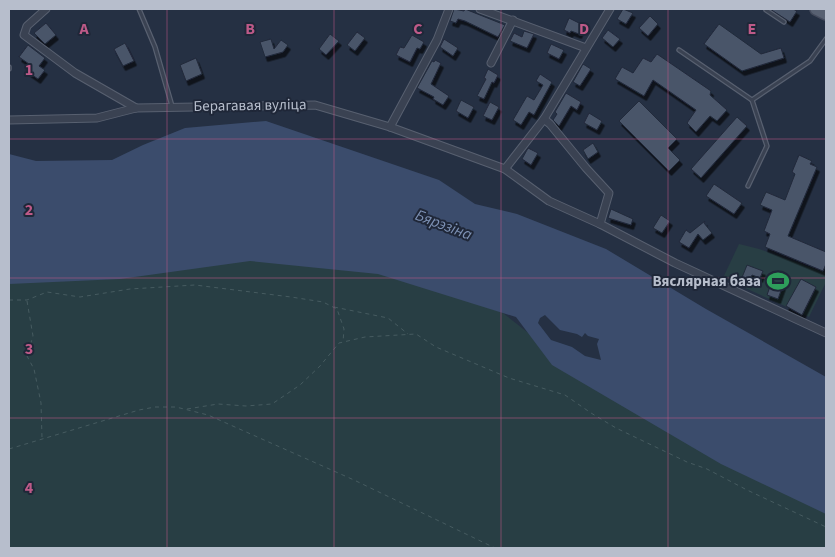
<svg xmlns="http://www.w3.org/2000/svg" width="835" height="557" viewBox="0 0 835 557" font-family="'Source Sans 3',sans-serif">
<defs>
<filter id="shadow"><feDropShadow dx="2.5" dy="4.5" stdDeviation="0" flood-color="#0009"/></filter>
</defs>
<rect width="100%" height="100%" fill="#253043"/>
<g fill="#283e44">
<path d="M739,244L759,249L826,273V282L809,317L723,278Z"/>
<path d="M253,256L382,269L503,313L578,372L826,509V548H9V278Z"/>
</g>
<path fill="#3b4c6c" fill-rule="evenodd" d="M266,121L439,180L475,204L517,214L606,249L706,309L826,377V514L721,464L552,365L516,317L378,274L250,261L120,279L9,284V154L36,161L112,160L143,145L185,128ZM545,315L560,330L577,334L582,337L585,333L588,336L599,339L597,344L601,360L585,356L572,347L551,340L538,323L540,318Z"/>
<g fill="#495469" stroke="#21293a" filter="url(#shadow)">
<path d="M454,9L464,11L465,9L505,25L498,37L465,21L458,19L456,23L450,21Z"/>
<path d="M623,9L633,13L626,24L617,19Z"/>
<path d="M770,9H793L797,11L790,22Z"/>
<path d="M650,16L658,24L648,36L639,28Z"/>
<path d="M569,18L583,25L579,34L571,31L570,33L564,30Z"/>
<path d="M46,23L56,35L45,44L34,33Z"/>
<path d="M719,24L761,54L781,48L784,58L742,71L704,44Z"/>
<path d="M608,30L620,39L613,47L602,38Z"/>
<path d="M524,31L534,34L527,48L510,41L514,33L522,37Z"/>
<path d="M357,32L365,38L355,51L347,45Z"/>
<path d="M330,34L339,41L326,55L319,49Z"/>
<path d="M412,35L424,42L420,49L417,48L410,62L396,55L400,47L404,48Z"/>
<path d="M271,39L274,49L281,40L288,45L283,52L265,57L260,42Z"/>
<path d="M444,39L458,48L453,56L440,47Z"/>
<path d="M125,43L134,61L123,66L114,49Z"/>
<path d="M551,44L564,50L559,59L547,53Z"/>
<path d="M28,45L45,58L39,66L45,70L38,79L25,70L29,64L19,57Z"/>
<path d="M657,54L711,91L710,95L727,110L717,121L710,116L696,132L687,123L696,110L653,80L644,96L615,79L622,67L633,73L643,58L651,62Z"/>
<path d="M196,58L202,74L186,81L180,65Z"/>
<path d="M435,60L441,63L431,84L449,96L443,105L433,99L434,97L417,88L432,61L434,62Z"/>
<path d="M583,64L591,69L580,86L573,82Z"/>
<path d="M488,69L498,75L494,83L492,82L484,99L477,96L486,79L484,78Z"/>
<path d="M540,74L552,82L534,115L529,112L521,125L513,120L527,96L534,100L543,85L536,81Z"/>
<path d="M566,93L581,102L577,110L571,106L559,126L553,120L557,114L555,112Z"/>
<path d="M461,100L474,107L468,118L456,111Z"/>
<path d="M639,101L677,139L668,148L680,160L669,171L619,121Z"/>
<path d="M490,102L499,107L492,120L483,116Z"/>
<path d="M589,113L602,121L597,130L584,123Z"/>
<path d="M737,117L747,126L701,178L691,169Z"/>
<path d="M593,143L598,152L588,159L583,150Z"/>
<path d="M528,148L538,153L531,165L522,159Z"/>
<path d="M799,155L812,161L810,164L817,167L788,236L826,252V264L823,271L765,247L770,234L764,231L772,210L760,205L766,192L785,200L795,174L792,172Z"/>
<path d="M714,184L742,203L734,214L706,196Z"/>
<path d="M611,209L633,219L631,225L608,218Z"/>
<path d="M661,215L670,221L662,233L653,228Z"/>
<path d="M705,221L704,223L712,233L703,240L698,234L689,248L679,242L686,230L690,233Z"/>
<path d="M747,265L763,271L760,278L752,275L749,283L741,280Z"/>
<path d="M801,279L816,287L802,315L786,306Z"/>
<path d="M772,281L783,285L778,299L767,295Z"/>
</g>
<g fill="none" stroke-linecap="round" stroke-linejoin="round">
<g stroke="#586070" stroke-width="5.5">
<g id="lane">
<path d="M139,9L155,47L172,106"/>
<path d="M766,10L784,22"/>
<path d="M679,50L752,100L810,61L826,39"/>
<path d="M9,69V67"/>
<path d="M748,186L767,146L752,100"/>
</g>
</g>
<g stroke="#586070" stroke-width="9">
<g id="street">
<path d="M46,9L27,26L24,35L75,73L136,108"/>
<path d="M480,9L586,48"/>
<path d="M491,63L513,20"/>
<path d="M544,119L550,124L586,168L609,193L600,224"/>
<path d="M9,120L97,118L136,108L315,105L390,127L505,169L549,201L600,224L675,263L826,333"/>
<path d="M390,127L437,40L449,9"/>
<path d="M505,169L544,119L610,9"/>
</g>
</g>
<g stroke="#444b5c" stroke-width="14">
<path id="primary" d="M816,9L826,14"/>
</g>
<g stroke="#465b60" stroke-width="1" stroke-dasharray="4 4" stroke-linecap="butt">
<path d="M9,300H27L47,292L80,297L130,289L195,285L291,297L323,302L337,309L344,329L343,342"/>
<path d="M27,301L33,336L27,356L34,369L41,403L42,438"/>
<path d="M334,307L388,318L408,334"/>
<path d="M187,409L218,404L246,406L272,404L300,385L320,366L339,343L365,337L416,334L436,347L509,378L565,395L591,413L616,428L687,462L707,469L747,490L826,527"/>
<path d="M9,449L139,410L155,407H176L208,415L354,480L495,548"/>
</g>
<use href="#lane" stroke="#3a4252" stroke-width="3"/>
<use href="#street" stroke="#3a4252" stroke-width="7"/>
<use href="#primary" stroke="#586172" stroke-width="11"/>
</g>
<path fill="none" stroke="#be5a88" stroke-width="1" stroke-opacity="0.55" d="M167,9V548M334,9V548M501,9V548M668,9V548M9,139H826M9,278H826M9,418H826"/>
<defs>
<g id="stadium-bare" transform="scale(1.725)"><path d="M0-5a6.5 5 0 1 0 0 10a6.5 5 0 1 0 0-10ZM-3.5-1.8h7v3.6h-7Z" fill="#2e9e5b" stroke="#1f2738" stroke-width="2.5" paint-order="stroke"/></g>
</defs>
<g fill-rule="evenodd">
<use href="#stadium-bare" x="778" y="281"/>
</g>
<g text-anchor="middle" stroke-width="4" stroke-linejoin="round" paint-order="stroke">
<g font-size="15" fill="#b7becc" stroke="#1f2738">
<text transform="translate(250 105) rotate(-1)" y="5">Берагавая вуліца</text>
</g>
<g font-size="15" font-weight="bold" fill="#b7becc" stroke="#1f2738" text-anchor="end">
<text x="761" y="286">Вяслярная база</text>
</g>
<g font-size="16" font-style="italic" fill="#7d91b4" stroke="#1f2738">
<text transform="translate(444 224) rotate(21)" y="6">Бярэзіна</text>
</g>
</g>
<g font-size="16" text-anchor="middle" font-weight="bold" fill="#be5a88" stroke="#1f2738" stroke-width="4" stroke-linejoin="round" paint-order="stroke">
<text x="84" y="34">A</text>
<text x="250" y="34">B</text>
<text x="418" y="34">C</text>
<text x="584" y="34">D</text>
<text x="752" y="34">E</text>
<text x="29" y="75">1</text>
<text x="29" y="215">2</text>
<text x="29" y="354">3</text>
<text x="29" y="493">4</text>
</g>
<rect width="835" height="557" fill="none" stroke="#b7becc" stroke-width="20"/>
</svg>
